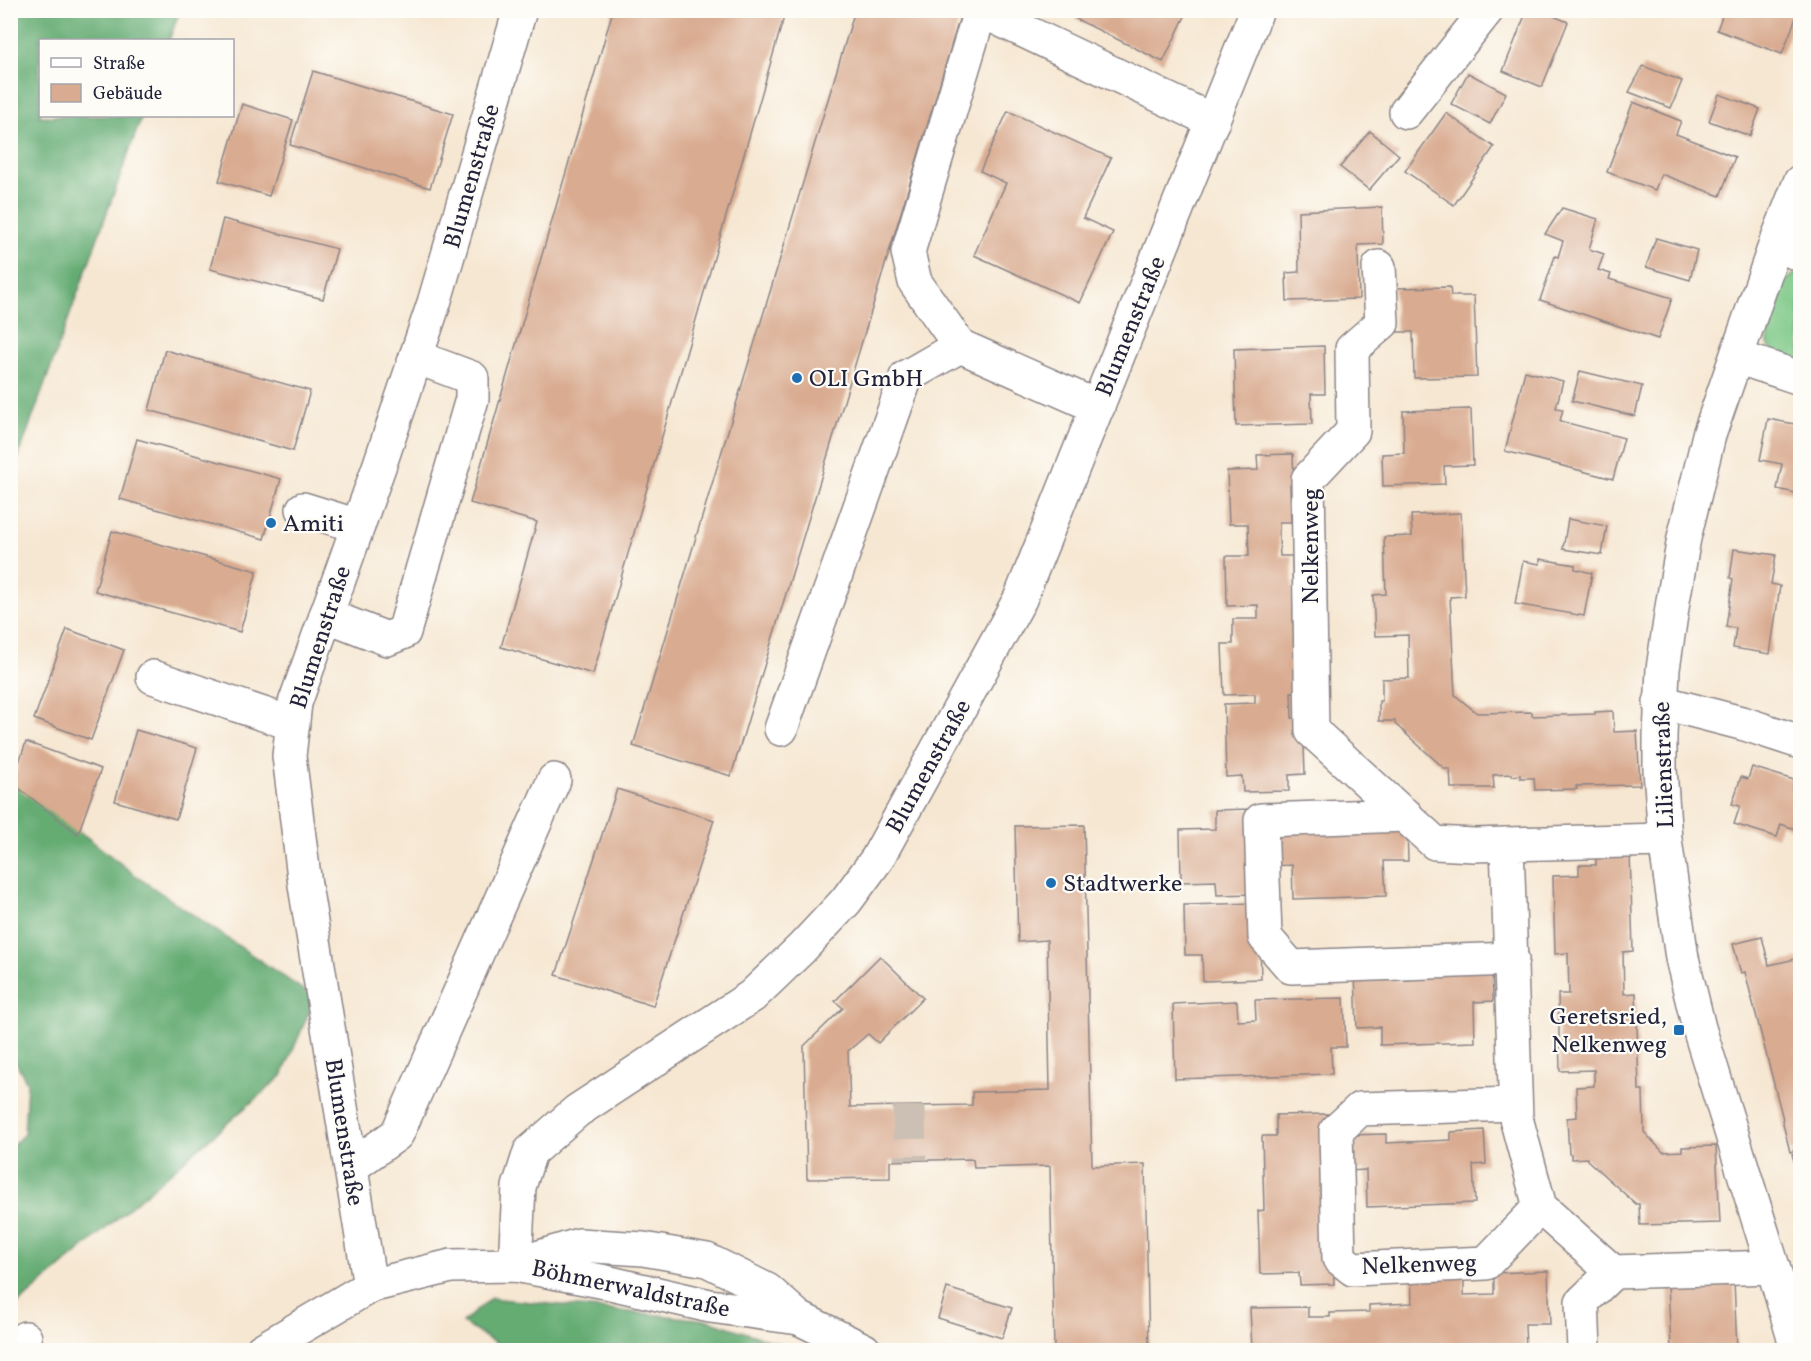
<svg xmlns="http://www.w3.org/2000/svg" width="1811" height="1361" viewBox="0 0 1811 1361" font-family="Vollkorn,serif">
<rect width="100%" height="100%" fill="#fdfcf7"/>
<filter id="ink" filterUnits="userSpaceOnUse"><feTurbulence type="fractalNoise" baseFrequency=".0167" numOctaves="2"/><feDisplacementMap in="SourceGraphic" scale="12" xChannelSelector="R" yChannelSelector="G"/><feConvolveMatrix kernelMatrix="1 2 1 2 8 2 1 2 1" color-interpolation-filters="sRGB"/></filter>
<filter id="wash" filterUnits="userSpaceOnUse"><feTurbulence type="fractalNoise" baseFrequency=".008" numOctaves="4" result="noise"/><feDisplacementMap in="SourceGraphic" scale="24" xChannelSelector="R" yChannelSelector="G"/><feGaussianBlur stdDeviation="1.35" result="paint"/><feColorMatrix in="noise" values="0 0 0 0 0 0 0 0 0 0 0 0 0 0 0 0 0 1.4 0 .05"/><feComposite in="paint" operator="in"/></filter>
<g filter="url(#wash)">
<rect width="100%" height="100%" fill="#f6e7d2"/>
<path fill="#7cc886" stroke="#4f7560" stroke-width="1.5" d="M1800,273V364C1784,359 1771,359 1767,339L1785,282L1793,275Z"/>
<g fill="#65ac73" stroke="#446757" stroke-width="1.5">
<path d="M11,10L180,11L169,40H40V116H142L11,477Z"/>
<path d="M10,777L139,878L315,998L282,1076L11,1310V1147L24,1134L27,1083L11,1053Z"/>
<path d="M491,1298L708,1320L798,1350H507L462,1323Z"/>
</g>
<g id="blocks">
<g fill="#d9ab90">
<path d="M613,10H786L593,674L501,647L537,522L470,503Z"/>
<path d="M855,10H962L731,776L633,746Z"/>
<path d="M1078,10H1188L1163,62L1074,18Z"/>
<path d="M1527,10H1539L1568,22L1542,87L1503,71Z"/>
<path d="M1724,10H1785L1797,15L1782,54L1717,30Z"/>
<path d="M1643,66L1682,81L1671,108L1629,92Z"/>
<path d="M313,71L453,114L430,188L290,145Z"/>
<path d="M1468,73L1506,93L1490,124L1451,104Z"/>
<path d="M1719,94L1760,109L1750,136L1709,121Z"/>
<path d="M1633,102L1681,121L1676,134L1735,157L1720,196L1661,174L1655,190L1607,172Z"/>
<path d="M242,104L293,120L269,196L219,181Z"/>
<path d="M1008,111L1111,158L1083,218L1113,232L1080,303L974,255L1006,183L980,171Z"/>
<path d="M1446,113L1494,147L1454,205L1405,171Z"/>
<path d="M1370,131L1399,155L1369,190L1340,167Z"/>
<path d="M1382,207L1383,244L1358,245L1359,299L1287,301L1286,273L1299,272L1298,211Z"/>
<path d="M1562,208L1598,219L1589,249L1604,254L1598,270L1611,274L1609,279L1672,298L1658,339L1540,300L1555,256L1558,257L1563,241L1545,234Z"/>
<path d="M223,219L337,249L323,299L210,269Z"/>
<path d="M1656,238L1697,250L1690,280L1646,267Z"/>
<path d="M1450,287L1451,296H1474L1477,377L1414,378L1413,332H1396L1394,288Z"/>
<path d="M1324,346L1325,394H1311L1312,424L1236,426L1234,349Z"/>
<path d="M165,350L310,391L293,451L149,410Z"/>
<path d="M1525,371L1563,381L1556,408L1563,409L1560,421L1624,438L1613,479L1505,451Z"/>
<path d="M1580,371L1642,386L1635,416L1572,401Z"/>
<path d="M1471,409L1473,465L1444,466L1445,484L1383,486L1382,454L1404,453L1403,411Z"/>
<path d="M1768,419L1800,425V494L1777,489L1782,464L1760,460Z"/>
<path d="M137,439L281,479L264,539L120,499Z"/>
<path d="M1293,454L1294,485H1290L1291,522H1279V540L1280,556H1292L1294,642L1303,692H1291L1292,718H1303L1305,774L1289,775V791L1243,792L1242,776L1226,777L1224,704L1255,703V694L1224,695L1222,644H1233V619H1258V605L1227,606L1226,556H1249L1248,524H1229L1227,471L1258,470L1257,455Z"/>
<path d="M1461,513L1465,596L1450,597L1455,695L1477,713L1532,712V716L1595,714V712L1613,711L1614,732L1637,731L1640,785L1576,786L1577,789L1535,790L1534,778H1520V775L1512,776V774L1493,775L1494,788H1451L1450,769H1445L1395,724V721H1379V701H1382V679L1409,678L1408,635L1375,636L1373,595L1386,594L1384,537L1412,536L1411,515Z"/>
<path d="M1568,519L1607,526L1602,555L1563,549Z"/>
<path d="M112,531L257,571L240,632L95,591Z"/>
<path d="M1734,549L1776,555L1771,584L1780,586L1770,654L1733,648L1736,628L1726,627L1733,579L1730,578Z"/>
<path d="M1540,559L1575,565V569L1592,573L1584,616L1515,604L1523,561L1540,564Z"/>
<path d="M67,629L124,650L91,740L34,719Z"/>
<path d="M136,730L197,748L176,819L115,801Z"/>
<path d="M26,742L101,769L78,834L12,783Z"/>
<path d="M1752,767L1794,780L1792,790L1800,793V831L1781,824L1777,837L1734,824L1740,806L1732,804L1741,777L1748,779Z"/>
<path d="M617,789L714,820L653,1006L556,975Z"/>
<path d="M1251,809L1254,894L1217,895L1216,881L1181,882L1180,830L1215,829V810Z"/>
<path d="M1084,825L1092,1166L1145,1164L1149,1350H1054L1050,1166L974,1168L973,1159L890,1161V1178L807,1179L804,1046L843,1008L835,1001L880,956L923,998L878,1043L868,1034L848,1051L850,1107L972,1105V1092L1050,1090L1047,940L1018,942L1015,826Z"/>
<path d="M1407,828L1408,861H1384L1386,896L1293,899L1292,865L1268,866L1267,833Z"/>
<path d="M1630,853L1633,951L1623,952L1624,994L1636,993L1639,1090H1643L1644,1132L1663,1152L1682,1151V1147L1716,1146L1720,1223L1640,1225L1639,1204H1636L1587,1160V1158L1571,1159V1154H1569L1567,1118L1577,1117L1576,1087L1594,1086V1070L1560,1071L1558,994H1569L1568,953L1555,954L1553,876L1579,875V865H1596V854Z"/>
<path d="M1259,903L1261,979L1203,981L1202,955H1185L1184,905Z"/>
<path d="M1762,937L1769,965L1800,958V1149L1790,1152L1782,1120L1783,1119L1745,972L1741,973L1733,944Z"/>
<path d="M1492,969L1493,1001L1474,1002L1475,1042L1380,1045V1027L1357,1028L1355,973L1392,972L1393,980H1410V975Z"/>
<path d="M1344,998L1346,1047H1331L1332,1074L1175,1079L1173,1004L1237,1001L1238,1021L1256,1020L1255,1000Z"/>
<path d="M1329,1114L1334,1284L1300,1285L1299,1273L1260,1274L1258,1211L1264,1210L1262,1136H1276V1115Z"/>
<path d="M1484,1130L1486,1164L1473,1165L1475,1203L1367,1207L1366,1170L1347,1171L1345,1135L1386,1134V1143L1451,1140V1132Z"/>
<path d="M1800,1151V1182L1792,1154Z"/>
<path d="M1548,1271L1550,1324H1525L1526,1349L1480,1350V1346L1440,1347V1350H1252L1250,1308L1308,1307V1317H1330V1313L1369,1312V1305L1412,1303L1411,1277L1464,1275V1295L1494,1294V1273Z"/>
<path d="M1734,1281L1737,1350H1671L1668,1283Z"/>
<path d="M947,1288L1012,1308L1002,1338L938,1318Z"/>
</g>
</g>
</g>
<g filter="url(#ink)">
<use href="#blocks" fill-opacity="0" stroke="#8c8486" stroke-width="1.5"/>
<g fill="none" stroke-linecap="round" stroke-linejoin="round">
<path stroke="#ccc0b4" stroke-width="33" stroke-dasharray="33 16" stroke-linecap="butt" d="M909,1106L910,1160"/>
<g stroke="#8c8486" stroke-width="36">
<g id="minor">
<path d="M980,10L1213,121"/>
<path d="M1406,112L1487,10"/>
<path d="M1776,243L1800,255"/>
<path d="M1379,267L1382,323L1352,349L1353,431L1308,479L1312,731L1435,843L1474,845L1507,844"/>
<path d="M960,346L915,282L908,252L980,11"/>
<path d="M1737,357L1800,378"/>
<path d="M303,509L358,526"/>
<path d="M326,615L387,639L404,632L472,399V378L416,357"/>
<path d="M153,677L293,724"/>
<path d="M1660,702L1745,724L1800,742"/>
<path d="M781,729L906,377L960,346L1098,407"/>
<path d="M1406,815L1261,820L1265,937L1291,967L1512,959"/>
<path d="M1665,840L1507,844L1516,1118L1540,1207L1613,1272L1773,1267"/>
<path d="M1515,1104L1360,1109L1336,1131L1339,1258L1353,1269L1486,1263L1540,1207"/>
<path d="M351,1167L397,1134L554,780"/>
<path d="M520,1263L579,1245L643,1249L707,1260L767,1290L799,1318L864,1350"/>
<path d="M515,1265L519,1187L530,1152L577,1111L752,996L802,948L846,901L877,859L1020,599L1257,10"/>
<path d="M370,1286L305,885L289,756L295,703L380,464L434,303L520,10"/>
<path d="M11,1350L25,1338"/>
<path d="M262,1350L370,1286L451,1266L515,1265L606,1282L710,1306L799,1318"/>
<path d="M1584,1350L1582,1302L1613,1272"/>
<path d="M1796,1350L1793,1335L1773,1267L1699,1028L1682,958L1665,840L1660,769V736L1663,669L1673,601L1684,538L1709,435L1776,243L1800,182"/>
</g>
</g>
<use href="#minor" stroke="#fff" stroke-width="33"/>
</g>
</g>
<g fill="#1f6fb2" stroke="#fdfcf7" stroke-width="2">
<circle cx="797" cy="378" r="6"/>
<circle cx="271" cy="523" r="6"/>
<circle cx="1051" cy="883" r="6"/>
<rect x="1673" y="1024" width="12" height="12" rx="3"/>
</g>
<g text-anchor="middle" stroke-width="4.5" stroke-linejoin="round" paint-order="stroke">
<g font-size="24" fill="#22223b" stroke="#fdfcf7">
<text transform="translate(471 176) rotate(-74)" y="8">Blumenstraße</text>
<text transform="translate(1130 326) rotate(-68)" y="8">Blumenstraße</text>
<text transform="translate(1310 546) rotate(-90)" y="8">Nelkenweg</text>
<text transform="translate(320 637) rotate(-72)" y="8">Blumenstraße</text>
<text transform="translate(1663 765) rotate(-92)" y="8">Lilienstraße</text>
<text transform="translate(928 766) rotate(-61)" y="8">Blumenstraße</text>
<text transform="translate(345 1132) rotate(81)" y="8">Blumenstraße</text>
<text transform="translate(1419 1264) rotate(-2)" y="8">Nelkenweg</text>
<text transform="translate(631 1288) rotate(12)" y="8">Böhmerwaldstraße</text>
</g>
<g font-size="24" fill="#22223b" stroke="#fdfcf7" text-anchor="start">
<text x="809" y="386">OLI GmbH</text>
<text x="283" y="531">Amiti</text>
<text x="1063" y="891">Stadtwerke</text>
<text x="1667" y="1024" text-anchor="end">Geretsried,<tspan x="1667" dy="28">Nelkenweg</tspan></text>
</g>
</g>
<rect width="1811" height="1361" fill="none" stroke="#fdfcf7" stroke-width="36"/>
<rect x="39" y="39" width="195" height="78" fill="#fdfcf7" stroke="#a5a5ac" stroke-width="1.5"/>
<rect x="51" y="58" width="30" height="9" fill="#ffffff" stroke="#a5a5ac" stroke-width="1.5"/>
<text x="93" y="69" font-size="18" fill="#22223b">Straße</text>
<rect x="51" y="84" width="30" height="18" fill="#d9ab90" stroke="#a5a5ac" stroke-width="1.5"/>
<text x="93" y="99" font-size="18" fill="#22223b">Gebäude</text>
</svg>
